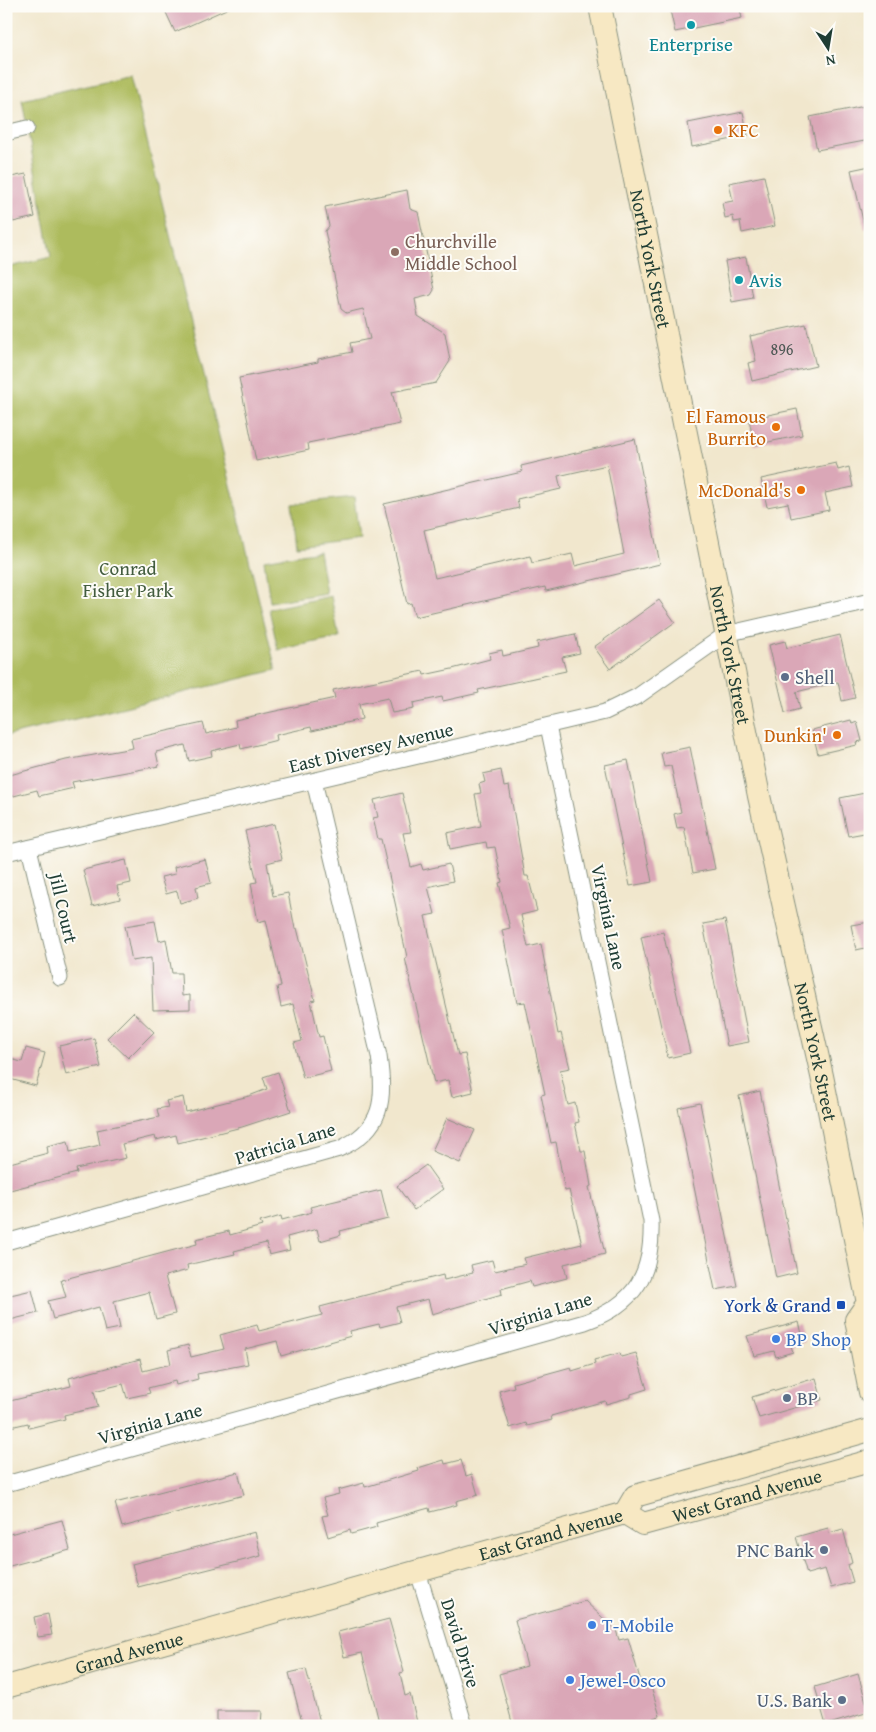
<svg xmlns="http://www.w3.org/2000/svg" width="876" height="1732" viewBox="0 0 876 1732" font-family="'Gentium Book Plus',serif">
<rect width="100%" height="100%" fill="#fdfcf7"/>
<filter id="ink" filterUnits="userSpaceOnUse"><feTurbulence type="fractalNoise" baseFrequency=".02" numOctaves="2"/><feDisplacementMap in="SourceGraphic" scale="10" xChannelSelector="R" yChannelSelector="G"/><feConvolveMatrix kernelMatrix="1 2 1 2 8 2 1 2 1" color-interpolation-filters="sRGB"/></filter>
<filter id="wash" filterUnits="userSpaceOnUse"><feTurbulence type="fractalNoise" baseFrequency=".0096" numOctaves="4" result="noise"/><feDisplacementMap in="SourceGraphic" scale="20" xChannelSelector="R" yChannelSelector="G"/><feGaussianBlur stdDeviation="1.12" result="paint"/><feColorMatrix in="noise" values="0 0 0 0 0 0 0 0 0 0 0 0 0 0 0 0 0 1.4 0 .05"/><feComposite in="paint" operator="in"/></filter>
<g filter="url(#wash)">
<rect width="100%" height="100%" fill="#f1e7cd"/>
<g fill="#adbb5d" stroke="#667c48">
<path d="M131,75L276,670L6,736V268L51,257L22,100Z"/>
<path d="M354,497L359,538L297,546L292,504Z"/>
<path d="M319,551L326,593L270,602L264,560Z"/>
<path d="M331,596L339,637L278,650L269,609Z"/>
</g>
<g id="blocks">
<g fill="#daa7b7" fill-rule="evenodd">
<path d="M163,6H233L175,32Z"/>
<path d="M669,6H739L742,18L675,32Z"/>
<path d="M870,105V140L817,150L810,117Z"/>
<path d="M743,112L748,136L692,147L688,123Z"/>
<path d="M870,166V228L865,229L851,170Z"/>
<path d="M26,174L35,217L13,222L6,192V178Z"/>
<path d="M764,176L775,226L742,233L740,221L734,222L733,216L725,218L722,203L733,201L729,183Z"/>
<path d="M407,190L410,209L418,212L434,290L431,295L415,299L418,316L445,333L450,361L436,383L392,392L400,424L308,443L309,450L256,461L239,378L318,362V359L352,352L350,343L370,339L363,309L346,313L341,309L325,231L329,226L325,207Z"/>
<path d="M746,257L753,298L732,302L725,261Z"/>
<path d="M806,324L816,366L752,381L748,363L756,361L750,336Z"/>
<path d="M797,409L802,435L754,445L749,419Z"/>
<path d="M635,439L660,564L546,591L545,587L415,617L411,603L407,604L384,504L522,472L521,466ZM607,465L624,554L575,566L572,554L532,563L530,556L435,578L424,530L519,508L517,499L561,489L558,476Z"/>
<path d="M836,463L838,470L849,467L853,487L825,493L829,510L791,518L788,503L767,507L761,479Z"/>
<path d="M659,600L675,622L610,669L594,647Z"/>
<path d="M575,634L580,653L562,657L566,671L478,690L479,693L443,701L442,697L413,703L414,709L392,713L388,698L359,704L362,719L312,731L311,727L276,735L277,740L241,749L240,744L211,751L212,756L189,761L185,745L156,752L159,766L72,782L74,788L39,796L37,790L6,798V776L66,760L133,748L131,739L203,723L206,734L236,727L235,720L335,698L333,690L423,671L424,675L452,669L490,659L489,653L502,650L503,656L538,648L537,642Z"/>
<path d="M840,635L855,698L842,701L838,682L796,692L800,709L785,713L769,645L785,641L787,648Z"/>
<path d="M851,720L852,724L857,722L862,741L856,742L857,745L818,754L812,730Z"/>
<path d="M690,747L715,869L693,873L684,827L677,828L674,814L681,812L671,766L664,767L661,753Z"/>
<path d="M628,760L652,882L630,886L605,765Z"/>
<path d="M501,770L504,787L509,786L525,876H528L537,911L521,915L528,947L541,944L558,1034L561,1033L570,1068L560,1070L568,1105L575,1103L579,1122L575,1123L581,1151H585L591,1186L589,1187L605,1254L564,1264L567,1278L532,1287L530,1281L501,1289L502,1294L432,1314L428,1299L396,1307L400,1322L380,1327L379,1324L350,1331L351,1336L281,1356L277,1341L245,1349L248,1364L197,1374L198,1379L176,1385L175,1381L148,1388L150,1393L127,1398L123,1384L94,1391L98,1407L64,1415L65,1419L29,1428L28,1423L6,1428V1402L71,1386L69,1378L140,1359L143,1371L171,1364L168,1350L188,1345L191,1357L224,1349L220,1335L257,1325L259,1331L322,1315L320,1307L443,1275L444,1280L473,1273L471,1265L492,1260L495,1271L526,1264L524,1258L582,1244L569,1190L565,1191L556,1142L551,1143L541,1095L545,1094L525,1002L517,1003L502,930L510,928L499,883L502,882L495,847L487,848L486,842L450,849L447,833L481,826L475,794L481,793L479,784L485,782L483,774Z"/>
<path d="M870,792V832L848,836L840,798Z"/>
<path d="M402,793L411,832L403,833L411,867L421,864L423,870L449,864L453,881L428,887L435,914L425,916L458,1055L465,1054L473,1092L452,1097L448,1080L434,1083L405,958L407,957L381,839H378L373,818L378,817L374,800Z"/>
<path d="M274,824L282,859L267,863L273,896L288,893L295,929L297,928L315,1000L311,1001L319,1037L323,1036L331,1071L303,1078L294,1043L302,1041L293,1004L281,1007L277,987L281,986L266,920L258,922L251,883L257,882L245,831Z"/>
<path d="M205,859L211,883L196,887L198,898L180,903L177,891L166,894L161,877L175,874L174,867Z"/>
<path d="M126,860L131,883L117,886L120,899L92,906L83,870Z"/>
<path d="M725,920L749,1042L727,1046L703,924Z"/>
<path d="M155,921L159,941L166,939L172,973H181L182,996L190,995V1009L153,1010L151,958L132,961L125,926Z"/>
<path d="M870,922V947L856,950L851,925Z"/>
<path d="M663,932L690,1053L668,1058L641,937Z"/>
<path d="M133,1012L154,1032L128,1058L107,1038Z"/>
<path d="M94,1038L101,1067L66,1075L59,1046Z"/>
<path d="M26,1048L45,1053L36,1086L6,1078V1058L22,1062Z"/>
<path d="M278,1072L291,1111L242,1127L178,1143L176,1135L156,1140L155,1136L122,1144L126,1158L76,1169L77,1173L6,1191V1164L48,1153L47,1146L68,1141L70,1152L100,1145L97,1130L159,1117L157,1109L168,1107L166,1101L183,1097L186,1112L249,1096L267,1089L263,1077Z"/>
<path d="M760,1091L797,1273L776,1278L739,1096Z"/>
<path d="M700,1103L737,1286L715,1290L678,1108Z"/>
<path d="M447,1118L475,1130L460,1163L432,1151Z"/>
<path d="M426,1165L443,1189L414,1210L397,1186Z"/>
<path d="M381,1190L388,1219L340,1231L341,1235L320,1241L317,1229L287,1237L290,1250L269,1255L266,1243L234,1251L235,1254L187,1265L188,1270L165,1276L175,1314L156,1319L149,1292L114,1301L120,1328L105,1331L99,1307L53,1319L48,1301L66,1297L61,1280L197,1244L196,1239L229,1231L230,1235L262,1226L260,1222L281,1216L282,1220L312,1212L310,1207Z"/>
<path d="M32,1290L38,1313L6,1321V1296Z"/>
<path d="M799,1322L804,1342L791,1346L793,1352L776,1357L774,1351L754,1356L747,1336Z"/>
<path d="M620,1353L621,1357L636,1353L647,1389L631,1394V1397L606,1404L605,1401L551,1416L552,1420L527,1426L526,1423L510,1428L499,1391L514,1387L513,1383L571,1367L572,1371L595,1364L594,1360Z"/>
<path d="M816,1378L822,1400L759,1418L752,1397Z"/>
<path d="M444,1460L445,1464L461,1460L466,1476L472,1474L478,1495L456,1501L457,1505L430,1512L429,1508L376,1523L377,1527L351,1534L350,1530L328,1537L322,1516L328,1515L323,1498L339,1494L338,1490L364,1483L365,1487L419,1471L418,1468Z"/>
<path d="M238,1472L244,1495L122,1527L115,1503Z"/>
<path d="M62,1520L70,1550L6,1567V1535Z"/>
<path d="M828,1528L829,1533L843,1529L852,1563L848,1565L853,1582L831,1588L825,1569L807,1574L796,1537Z"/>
<path d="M255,1532L261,1556L138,1587L132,1564Z"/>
<path d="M585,1601L616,1630L619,1640L628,1638L643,1689L651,1686L660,1716L653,1718L655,1726H513L499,1674L527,1666L515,1620Z"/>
<path d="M48,1614L52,1635L38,1637L34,1617Z"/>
<path d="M389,1619L404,1672L400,1673L405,1696L410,1694L418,1726H380L362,1653L344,1657L338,1632Z"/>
<path d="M306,1669L321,1726H303L289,1673Z"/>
<path d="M858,1674L869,1712L826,1725L815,1687Z"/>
<path d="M217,1711H262L261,1726H217Z"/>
</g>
</g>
</g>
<g filter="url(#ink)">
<use href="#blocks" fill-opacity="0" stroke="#889280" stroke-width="1"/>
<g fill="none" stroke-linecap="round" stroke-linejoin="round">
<g stroke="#889280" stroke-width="17">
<g id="minor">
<path d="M6,133L27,128"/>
<path d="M29,848L60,978"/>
<path d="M6,853L605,712L638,696L726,634L870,601"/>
<path d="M6,1242L339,1149C384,1129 385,1099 379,1056L314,781"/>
<path d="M6,1484L585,1322C636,1304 653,1273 651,1221L548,726"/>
<path d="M418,1572L465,1726"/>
</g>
</g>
<g stroke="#889280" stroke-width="24">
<g id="secondary">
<path id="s1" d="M600,6L759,796L822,1076L868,1303L856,1320L870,1392"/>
<path id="s2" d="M625,1513L643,1524L870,1461"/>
<path id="s3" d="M6,1687L625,1513L635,1496L870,1430"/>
</g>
</g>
<use href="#minor" stroke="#fff" stroke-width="15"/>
<use href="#secondary" stroke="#f7e8c3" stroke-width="22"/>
</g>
</g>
<g fill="#0f9aa8" stroke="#fdfcf7" stroke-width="2">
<circle cx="691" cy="25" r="5"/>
<circle cx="739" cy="280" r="5"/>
</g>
<g fill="#e8710a" stroke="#fdfcf7" stroke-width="2">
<circle cx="718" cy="130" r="5"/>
<circle cx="776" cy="427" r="5"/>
<circle cx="801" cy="490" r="5"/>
<circle cx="837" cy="735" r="5"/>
</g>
<circle fill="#8d6e63" stroke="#fdfcf7" stroke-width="2" cx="395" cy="252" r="5"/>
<g fill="#5c6f8a" stroke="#fdfcf7" stroke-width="2">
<circle cx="785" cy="677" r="5"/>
<circle cx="787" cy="1398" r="5"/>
<circle cx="824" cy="1550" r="5"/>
<circle cx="842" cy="1700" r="5"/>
</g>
<rect fill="#1a4fb4" stroke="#fdfcf7" stroke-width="2" x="836" y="1300" width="10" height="10" rx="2.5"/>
<g fill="#3f7fe0" stroke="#fdfcf7" stroke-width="2">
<circle cx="776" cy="1339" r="5"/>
<circle cx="592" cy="1625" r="5"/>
<circle cx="570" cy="1680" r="5"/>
</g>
<g text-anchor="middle" stroke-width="4" stroke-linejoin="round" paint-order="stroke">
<g font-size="16" fill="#4e5855">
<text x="782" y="355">896</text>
</g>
<g font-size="19" fill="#0d838f" stroke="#fdfcf7">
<text x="691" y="51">Enterprise</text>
<text x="749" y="287" text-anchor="start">Avis</text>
</g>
<g font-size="19" fill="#c56008" stroke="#fdfcf7" text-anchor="end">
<text x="728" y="137" text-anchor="start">KFC</text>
<text x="766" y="423">El Famous<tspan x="766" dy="22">Burrito</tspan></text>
<text x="791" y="497">McDonald's</text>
<text x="827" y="742">Dunkin'</text>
</g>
<g font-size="19" fill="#785e54" stroke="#fdfcf7" text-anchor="start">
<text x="405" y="248">Churchville<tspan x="405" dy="22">Middle School</tspan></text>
</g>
<g font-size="19" fill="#1f3d34" stroke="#fdfcf7">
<text dy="7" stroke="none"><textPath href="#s1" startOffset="258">North York Street</textPath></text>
<text dy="7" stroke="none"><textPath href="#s1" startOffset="662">North York Street</textPath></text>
<text transform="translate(371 747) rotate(-13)" y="7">East Diversey Avenue</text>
<text transform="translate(64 908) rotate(77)" y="7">Jill Court</text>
<text transform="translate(609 917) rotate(78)" y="7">Virginia Lane</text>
<text dy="7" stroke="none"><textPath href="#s1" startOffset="1068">North York Street</textPath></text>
<text transform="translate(285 1143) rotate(-17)" y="7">Patricia Lane</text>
<text transform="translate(540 1313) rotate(-17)" y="7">Virginia Lane</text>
<text transform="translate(150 1423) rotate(-16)" y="7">Virginia Lane</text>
<text dy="7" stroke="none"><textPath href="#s2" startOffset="129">West Grand Avenue</textPath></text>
<text dy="7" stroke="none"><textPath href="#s3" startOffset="566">East Grand Avenue</textPath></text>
<text transform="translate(461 1643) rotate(73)" y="7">David Drive</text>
<text dy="7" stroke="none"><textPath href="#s3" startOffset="128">Grand Avenue</textPath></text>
</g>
<g font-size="19" fill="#425c3e" stroke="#fdfcf7">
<text x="128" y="575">Conrad<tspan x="128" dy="22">Fisher Park</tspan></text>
</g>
<g font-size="19" fill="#4e5e75" stroke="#fdfcf7" text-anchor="start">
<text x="795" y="684">Shell</text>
<text x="797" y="1405">BP</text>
<text x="814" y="1557" text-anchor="end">PNC Bank</text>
<text x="832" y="1707" text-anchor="end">U.S. Bank</text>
</g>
<g font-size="19" fill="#164399" stroke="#fdfcf7" text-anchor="end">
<text x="831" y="1312">York &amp; Grand</text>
</g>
<g font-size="19" fill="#366cbe" stroke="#fdfcf7" text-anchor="start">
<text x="786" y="1346">BP Shop</text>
<text x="602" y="1632">T-Mobile</text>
<text x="580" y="1687">Jewel-Osco</text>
</g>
</g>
<rect width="876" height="1732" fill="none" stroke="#fdfcf7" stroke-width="25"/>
<g transform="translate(828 48) rotate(168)" stroke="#fdfcf7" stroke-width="4" paint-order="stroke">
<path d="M0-4L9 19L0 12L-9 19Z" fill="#1f3d34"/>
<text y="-8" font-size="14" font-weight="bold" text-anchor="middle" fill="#1f3d34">N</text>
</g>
</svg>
